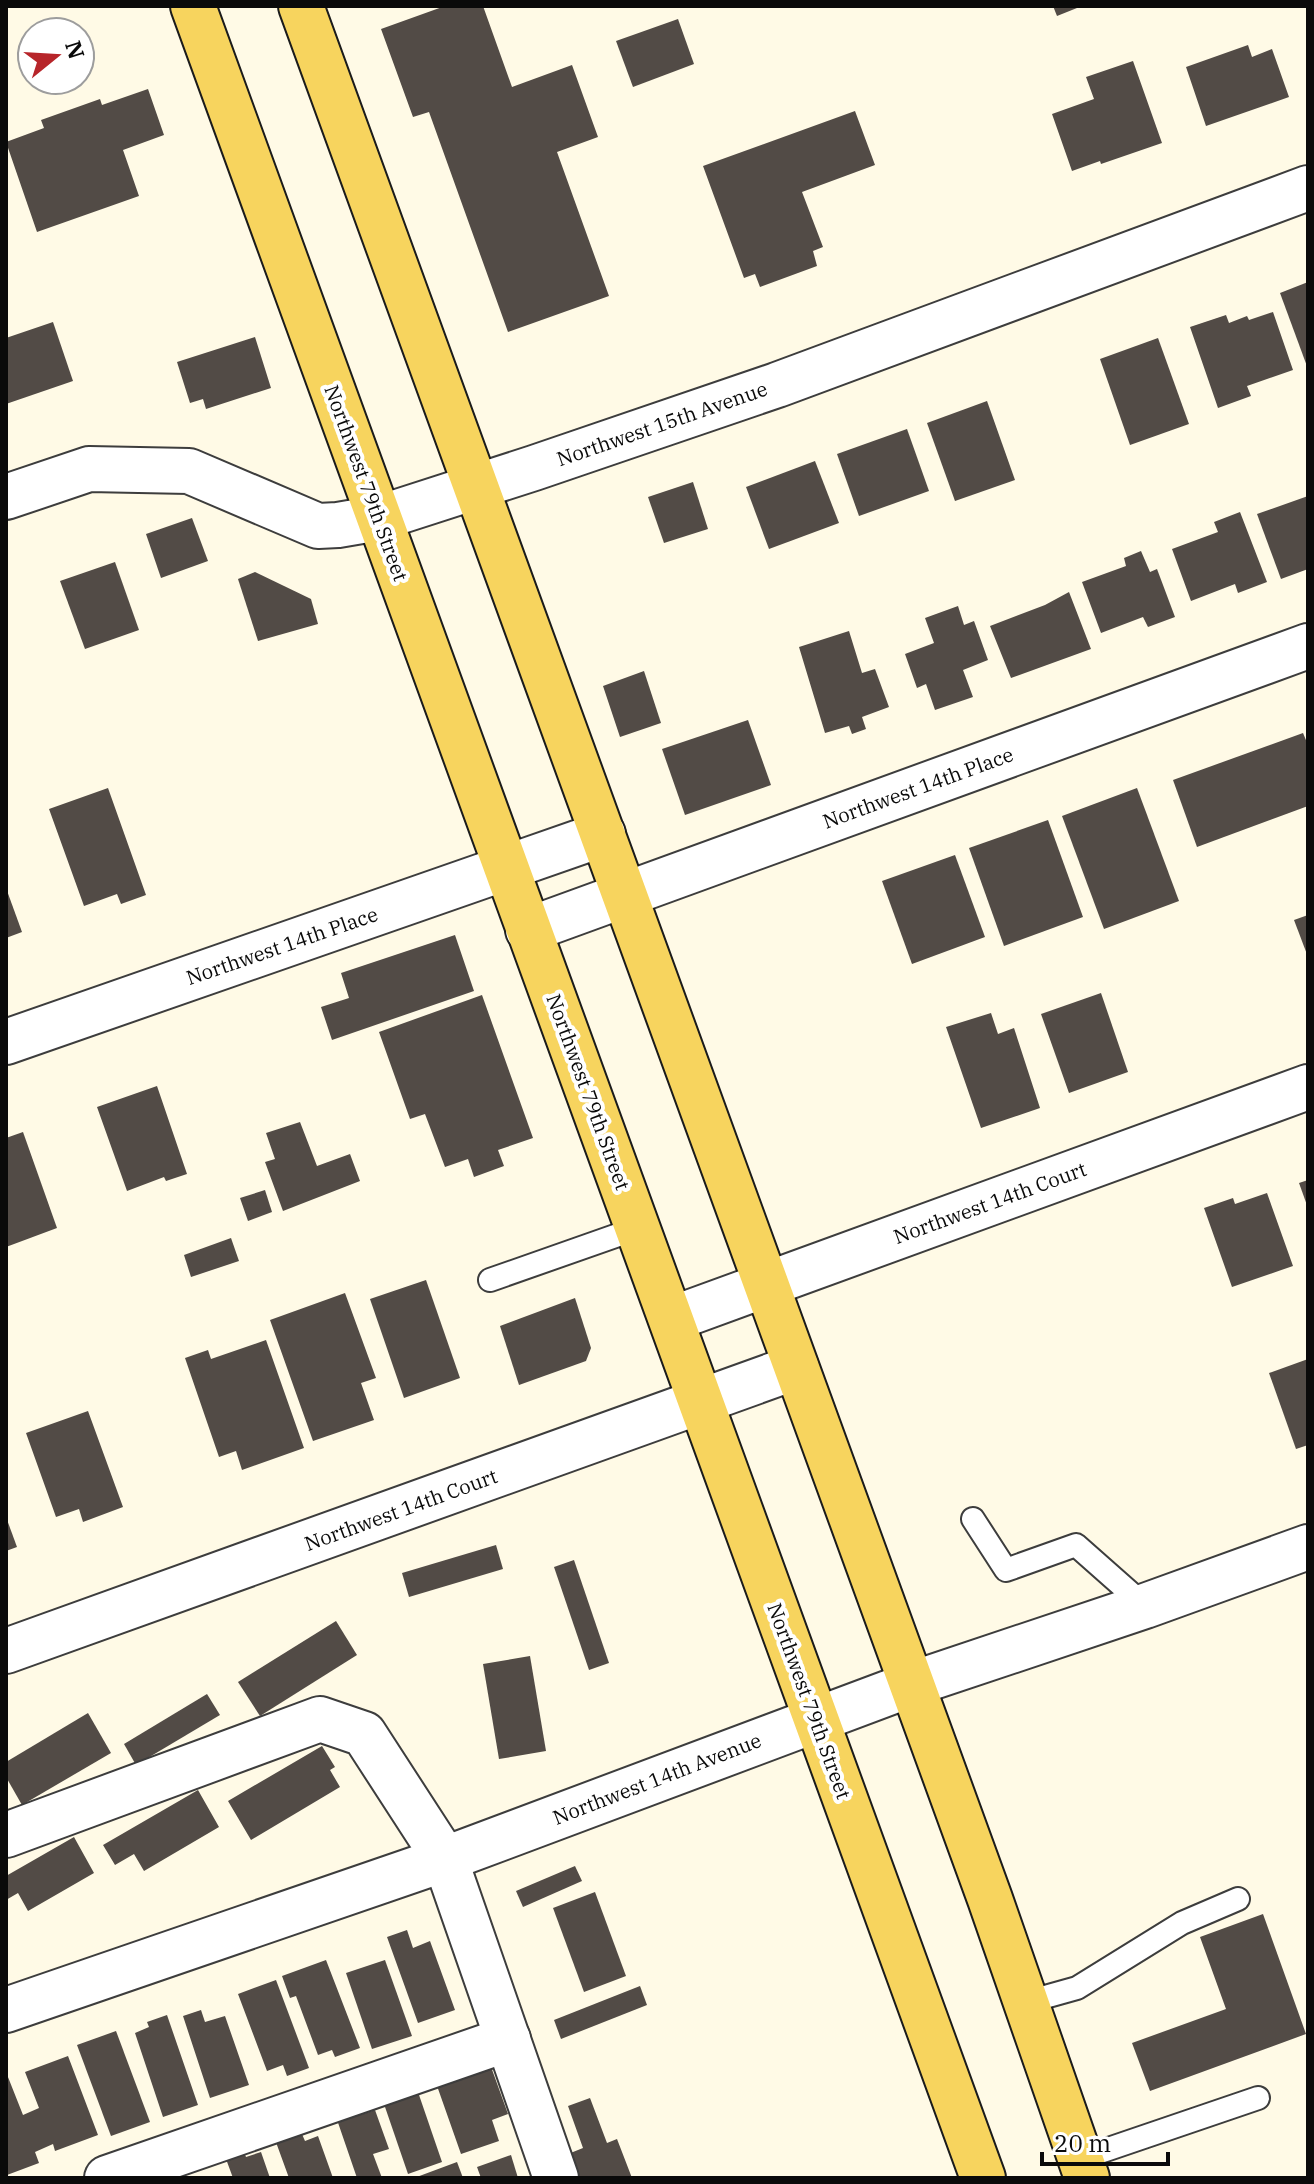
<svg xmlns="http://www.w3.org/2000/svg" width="1314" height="2184" viewBox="0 0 1314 2184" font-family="'IBM Plex Serif',serif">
<rect width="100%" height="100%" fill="#fffae6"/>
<g fill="#524b46">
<path d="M445,6H483L512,87L572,65L598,137L557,152L609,296L508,332L429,112L413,117L381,29Z"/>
<path d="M1053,6H1082L1057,16Z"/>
<path d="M678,19L694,64L633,87L616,41Z"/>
<path d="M1248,45L1252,57L1272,49L1289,97L1206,126L1186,67Z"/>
<path d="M1133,61L1162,143L1101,164L1100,161L1072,171L1052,114L1094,99L1086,77Z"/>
<path d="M148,89L164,135L123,150L139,196L37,232L6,142L44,128L41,120L100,99L102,105Z"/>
<path d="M855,111L875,165L802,192L823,247L813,251L817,266L760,287L755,274L744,278L703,166Z"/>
<path d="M1308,282V369L1280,293Z"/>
<path d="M1273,312L1293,370L1247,386L1251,396L1218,408L1190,327L1226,315L1229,323L1247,316L1249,320Z"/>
<path d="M53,322L73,381L6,404V338Z"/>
<path d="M255,337L271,388L206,409L203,399L190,403L177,362Z"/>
<path d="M1158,338L1189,424L1130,445L1100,359Z"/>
<path d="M987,401L1015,480L955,501L927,423Z"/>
<path d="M907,429L929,491L859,516L837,454Z"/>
<path d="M815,461L839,523L769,549L746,487Z"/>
<path d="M693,482L708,529L664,543L648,497Z"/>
<path d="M1308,496V569L1281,579L1257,514Z"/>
<path d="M1240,512L1267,582L1238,593L1235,584L1191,601L1172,549L1218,532L1214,522Z"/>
<path d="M192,518L208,561L161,578L146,534Z"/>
<path d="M1141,551L1150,572L1157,569L1175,617L1148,627L1143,617L1101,633L1082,582L1126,566L1124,558Z"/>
<path d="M115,562L139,630L85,649L60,581Z"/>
<path d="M255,572L311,599L318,624L258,641L238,579Z"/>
<path d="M1069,592L1091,649L1011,678L990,626L1045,605Z"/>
<path d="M958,606L964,625L974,621L988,660L963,670L973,697L935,710L926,684L917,688L905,654L934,643L925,618Z"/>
<path d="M849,631L862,673L875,669L889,707L862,717L866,729L852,734L849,726L825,733L799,647Z"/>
<path d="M644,671L661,723L620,737L603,686Z"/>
<path d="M748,720L771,785L685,815L662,749Z"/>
<path d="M1303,733L1308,745V806L1197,847L1173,780Z"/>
<path d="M108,788L146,895L121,904L117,894L84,906L49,809Z"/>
<path d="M1137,788L1179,901L1104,929L1062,816Z"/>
<path d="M1048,820L1083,917L1004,946L969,848Z"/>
<path d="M955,855L985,937L912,964L882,881Z"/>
<path d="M6,888L22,932L6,938Z"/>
<path d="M1308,915V957L1294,920Z"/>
<path d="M455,935L474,991L332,1040L321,1007L349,998L341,973Z"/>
<path d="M1101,993L1128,1072L1069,1093L1041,1014Z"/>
<path d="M482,995L533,1138L498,1150L504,1166L474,1177L468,1159L445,1167L425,1114L410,1119L379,1032Z"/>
<path d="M991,1013L998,1034L1014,1028L1040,1108L981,1128L946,1027Z"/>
<path d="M157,1086L187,1174L166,1181L164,1177L127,1191L97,1107Z"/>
<path d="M300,1122L317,1166L350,1154L360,1181L283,1211L265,1162L275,1159L266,1133Z"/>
<path d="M23,1132L57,1228L6,1247V1138Z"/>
<path d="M1308,1180V1208L1299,1183Z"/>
<path d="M265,1190L272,1212L248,1221L240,1198Z"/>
<path d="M1267,1193L1293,1266L1232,1287L1204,1208L1233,1198L1235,1204Z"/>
<path d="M231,1238L239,1261L191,1277L184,1255Z"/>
<path d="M426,1280L460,1378L404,1398L370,1299Z"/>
<path d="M345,1293L376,1378L361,1383L374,1420L313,1441L270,1320Z"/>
<path d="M575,1298L591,1348L586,1361L519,1385L500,1326Z"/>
<path d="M266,1340L304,1448L242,1470L236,1451L219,1457L185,1358L208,1350L211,1359Z"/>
<path d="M1308,1359V1445L1296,1449L1269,1373Z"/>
<path d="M88,1411L123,1507L83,1522L79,1509L56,1517L26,1433Z"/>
<path d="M6,1517L17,1547L6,1551Z"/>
<path d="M496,1545L503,1569L409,1597L402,1573Z"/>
<path d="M574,1560L609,1663L589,1670L554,1567Z"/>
<path d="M336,1621L357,1655L260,1716L238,1682Z"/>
<path d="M530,1656L546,1751L499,1759L483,1664Z"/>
<path d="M207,1694L220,1715L136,1765L124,1744Z"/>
<path d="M88,1713L111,1753L22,1805L6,1777V1762Z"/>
<path d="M322,1746L335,1767L330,1770L340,1787L251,1840L228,1801Z"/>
<path d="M198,1790L219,1827L144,1871L134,1854L115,1865L103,1845Z"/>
<path d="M74,1837L94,1873L28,1911L18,1893L6,1900V1876Z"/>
<path d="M575,1866L582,1881L523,1907L516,1891Z"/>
<path d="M595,1892L626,1976L584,1992L553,1908Z"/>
<path d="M1263,1914L1306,2034L1150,2091L1132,2043L1226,2009L1200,1937Z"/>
<path d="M407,1930L413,1948L430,1941L455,2010L418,2023L387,1937Z"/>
<path d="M326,1960L360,2048L335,2057L332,2050L318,2055L296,1996L290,1998L282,1976Z"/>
<path d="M385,1960L412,2036L372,2049L346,1973Z"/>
<path d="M276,1980L309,2068L287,2076L283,2065L267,2071L238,1994Z"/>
<path d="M640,1986L647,2005L561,2039L554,2020Z"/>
<path d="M201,2010L205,2022L225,2016L249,2085L210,2098L183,2016Z"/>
<path d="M167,2015L198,2105L163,2117L135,2033L149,2027L147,2022Z"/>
<path d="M116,2031L150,2122L111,2136L77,2045Z"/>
<path d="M68,2056L98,2135L55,2151L53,2144L35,2152L39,2163L7,2175L6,2072L23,2115L39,2108L25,2072Z"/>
<path d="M490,2064L508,2114L492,2120L499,2141L461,2154L436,2083Z"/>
<path d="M418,2092L442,2162L408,2174L384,2104Z"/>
<path d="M590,2098L607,2143L617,2139L632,2178H577L568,2154L583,2148L568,2106Z"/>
<path d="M356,2103L360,2115L375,2110L389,2149L373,2154L382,2178H357L334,2111Z"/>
<path d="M298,2125L305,2141L318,2136L333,2178H289L273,2134Z"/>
<path d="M244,2152L246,2157L261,2152L270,2178H233L226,2159Z"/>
<path d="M511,2155L518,2178H481L477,2167Z"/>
<path d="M457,2162L463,2178H414Z"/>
</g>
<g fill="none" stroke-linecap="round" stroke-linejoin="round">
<g stroke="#3d3d3d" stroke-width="26">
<g id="service">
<path d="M490,1280L638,1228"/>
<path d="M973,1519L1006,1570L1076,1545L1145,1606"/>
<path d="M1027,2002L1077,1988L1182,1923L1238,1899"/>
<path d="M1082,2158L1258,2098"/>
</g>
</g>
<g stroke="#3d3d3d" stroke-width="48">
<g id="minor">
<path d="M6,497L89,469L189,471L318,526L338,525L379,518L534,468L777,385L1308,188"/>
<path d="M528,930L1308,646"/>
<path d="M6,1042L603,834"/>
<path d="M672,1319L1308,1087"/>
<path d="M6,1651L796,1367"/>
<path d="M6,1835L320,1719L364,1734L445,1859L556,2178"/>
<path d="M6,2010L445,1859L912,1684L1145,1606L1308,1547"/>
<path d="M107,2178L508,2039"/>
</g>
</g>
<g stroke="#1b1b1b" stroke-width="48">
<g id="primary">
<path d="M193,6L983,2178"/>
<path d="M301,6L990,1899L1087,2178"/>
</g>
</g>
<use href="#service" stroke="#fff" stroke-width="22"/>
<use href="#minor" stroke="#fff" stroke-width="44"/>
<use href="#primary" stroke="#f7d45e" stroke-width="44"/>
</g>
<g text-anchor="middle" stroke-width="8" stroke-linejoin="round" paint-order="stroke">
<g font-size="20" fill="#0a0a0a" stroke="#fff">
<text transform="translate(662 424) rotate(-19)" y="7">Northwest 15th Avenue</text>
<text transform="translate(366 483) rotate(70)" y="7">Northwest 79th Street</text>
<text transform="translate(918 788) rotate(-20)" y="7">Northwest 14th Place</text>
<text transform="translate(282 946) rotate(-19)" y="7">Northwest 14th Place</text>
<text transform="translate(588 1092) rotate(70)" y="7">Northwest 79th Street</text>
<text transform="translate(990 1203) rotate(-20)" y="7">Northwest 14th Court</text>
<text transform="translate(401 1510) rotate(-20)" y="7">Northwest 14th Court</text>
<text transform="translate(809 1701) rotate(70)" y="7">Northwest 79th Street</text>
<text transform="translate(657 1779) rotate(-21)" y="7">Northwest 14th Avenue</text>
</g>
</g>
<rect width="1314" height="2184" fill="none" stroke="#0a0a0a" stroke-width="16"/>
<g transform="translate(56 56) rotate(72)"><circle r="38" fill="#ffffff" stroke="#9d9d9d" stroke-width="2"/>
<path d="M0-6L14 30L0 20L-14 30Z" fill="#b7252a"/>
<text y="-12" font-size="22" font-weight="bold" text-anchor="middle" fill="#0a0a0a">N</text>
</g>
<path d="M1042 2152v12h126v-12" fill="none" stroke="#0a0a0a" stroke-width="4"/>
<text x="1054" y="2152" font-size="24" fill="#0a0a0a" stroke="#ffffff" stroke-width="6" paint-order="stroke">20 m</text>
</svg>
